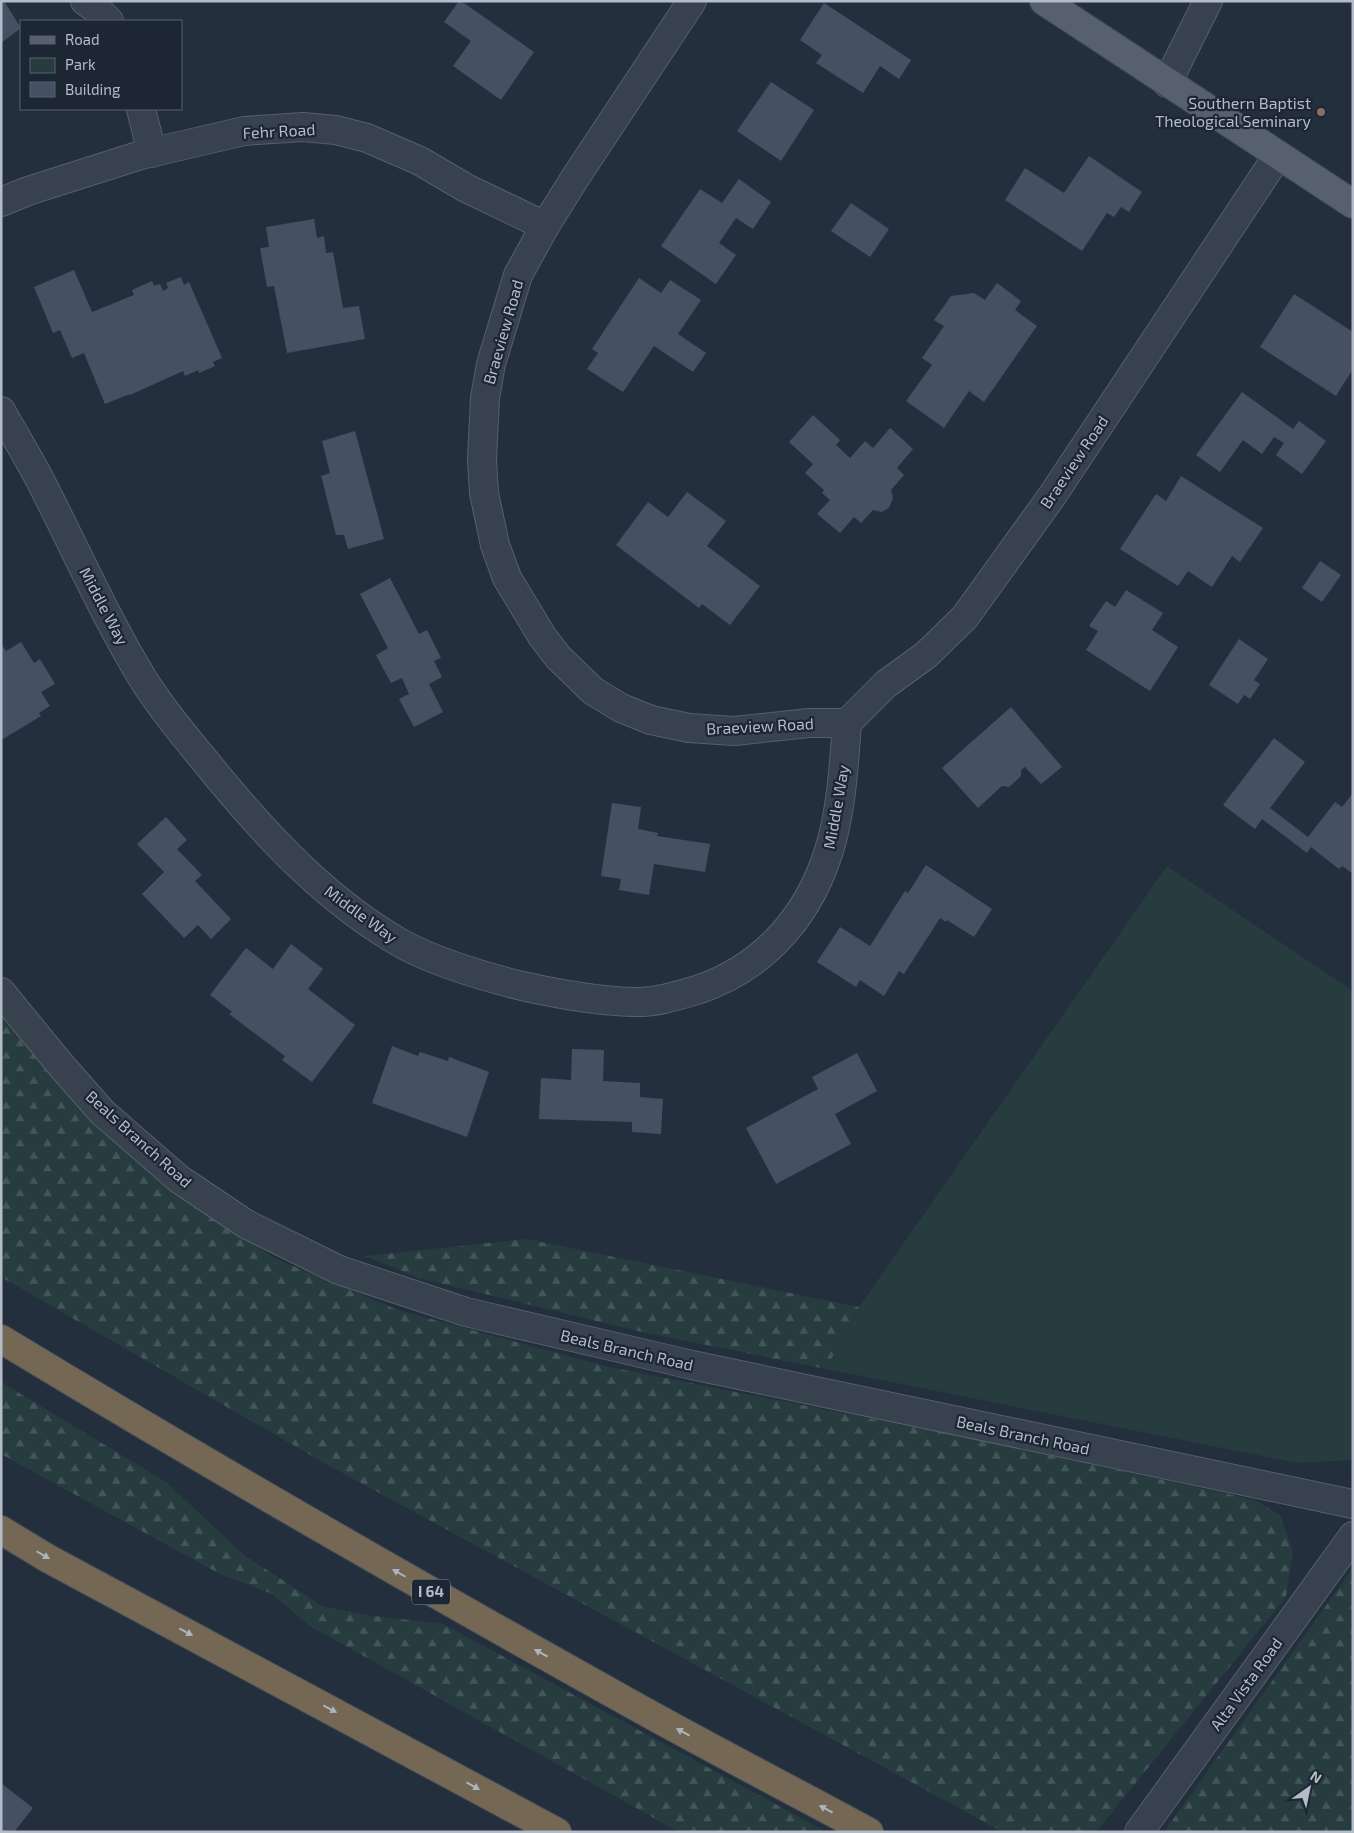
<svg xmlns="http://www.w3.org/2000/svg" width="1354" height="1833" viewBox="0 0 1354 1833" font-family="'Exo 2',sans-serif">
<defs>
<pattern id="forest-firs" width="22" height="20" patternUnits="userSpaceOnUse" patternTransform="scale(1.25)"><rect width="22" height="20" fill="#263c3f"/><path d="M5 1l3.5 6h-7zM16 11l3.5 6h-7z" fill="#435659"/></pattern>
</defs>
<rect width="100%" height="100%" fill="#242f3e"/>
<path fill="#263c3f" d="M1167,866L1353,991V1460L1297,1463L826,1369L859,1307Z"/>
<g fill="url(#forest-firs)">
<path d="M1,1014L93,1123L191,1198L274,1258L398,1310L609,1367L985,1441L1255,1500L1280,1515L1293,1552L1286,1597L1096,1832H1003L326,1464L1,1277Z"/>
<path d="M526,1239L859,1307L826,1369L642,1332L419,1278L365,1256Z"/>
<path d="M1,1382L166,1482L244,1555L322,1606L366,1615L443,1624L827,1832H679L310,1626L272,1594L220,1574L1,1454Z"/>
<path d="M1353,1568V1832H1164Z"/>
</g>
<g fill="#455162">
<path d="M1,1H4L21,28L1,43Z"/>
<path d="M459,1H461L534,52L501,100L453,66L471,41L444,22Z"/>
<path d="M824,3L911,60L899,79L880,66L863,93L816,63L822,55L800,40Z"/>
<path d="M771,82L814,110L781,161L737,131Z"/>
<path d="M1089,156L1142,192L1129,212L1121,207L1114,217L1107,213L1082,251L1005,200L1025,168L1064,193Z"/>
<path d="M739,179L771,202L753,229L736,218L719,243L736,255L716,284L661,246L700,189L722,203Z"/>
<path d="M851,203L889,229L870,257L831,231Z"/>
<path d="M314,219L317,238L324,236L326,253L333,252L343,308L359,306L365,339L287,353L274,286L267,287L260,248L269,247L266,227Z"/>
<path d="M74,270L92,312L134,295L132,290L152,281L154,286L160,284L163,291L168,288L166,283L181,277L184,285L189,282L222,358L213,362L215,366L199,373L198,370L185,376L183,371L130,395V394L105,404L84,353L72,358L60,330L53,333L34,287Z"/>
<path d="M639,278L661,293L670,280L701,300L678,334L706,353L693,372L654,346L623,392L587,369L598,353L592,349Z"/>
<path d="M997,283L1021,301L1015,310L1037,326L984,402L969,391L944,428L906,401L932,365L922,358L944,326L934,320L951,296L974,293L985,300Z"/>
<path d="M1294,294L1353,332V373L1351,372L1336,396L1260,347Z"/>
<path d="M1242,392L1293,429L1299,421L1326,441L1302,474L1276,455L1284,443L1274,437L1262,454L1243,440L1220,472L1196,455Z"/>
<path d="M813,415L840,440L836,445L850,458L865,441L873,448L890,428L913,449L897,468L904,475L891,490L893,498L889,508L882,512L873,510L861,523L854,517L840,533L817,514L830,500L822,493L824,490L805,473L813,464L789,442Z"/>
<path d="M355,431L384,539L348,549L344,535H336L322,479L321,476L330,473L322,441Z"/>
<path d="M1181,476L1263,528L1240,562L1232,556L1212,587L1188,571L1178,586L1120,549L1156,494L1166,501Z"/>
<path d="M687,492L726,521L707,546L760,586L730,625L702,604L699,608L616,545L648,502L668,517Z"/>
<path d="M1320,561L1341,575L1322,602L1302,588Z"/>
<path d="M390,578L419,634L427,630L441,658L434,661L442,677L429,684L443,712L414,727L399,699L409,694L402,678L391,683L376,655L388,648L360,594Z"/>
<path d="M1126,590L1163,613L1152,630L1178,647L1150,691L1086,650L1098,631L1089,626L1106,601L1115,607Z"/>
<path d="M1239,639L1268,659L1254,680L1260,684L1250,699L1244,695L1238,704L1209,685Z"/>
<path d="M21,642L34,663L40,659L55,684L41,692L50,706L39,713L41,716L3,739L1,736V644L6,651Z"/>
<path d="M1011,707L1062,767L1041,784L1025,767L1021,770V776L1019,778L1009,787L1002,786L978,808L942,768Z"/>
<path d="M1274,738L1305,762L1270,808L1308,837L1335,802L1342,807L1353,793V874L1342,866L1339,869L1311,847L1307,853L1262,819L1255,829L1223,805Z"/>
<path d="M612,803L641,807L638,829L658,833L657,836L710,844L705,872L654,864L649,895L619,890L621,879L601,876Z"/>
<path d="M166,817L187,840L177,849L202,875L195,881L231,919L211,939L198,925L184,938L142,894L164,872L137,844Z"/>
<path d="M926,865L992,909L974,937L947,920L946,922L940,918L904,974L899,971L884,996L860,980L856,987L817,962L840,927L870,946L905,891L908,893Z"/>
<path d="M291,944L323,969L308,989L355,1025L312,1082L282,1060L285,1056L229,1014L232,1012L210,995L246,948L273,969Z"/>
<path d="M392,1046L418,1056L420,1052L448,1061L449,1057L489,1072L467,1137L372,1103Z"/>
<path d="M572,1049L604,1050L603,1081L640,1083V1097L663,1099L661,1134L632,1132V1122L539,1119L541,1078L571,1080Z"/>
<path d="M857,1053L877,1091L835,1114L851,1144L776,1184L746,1128L818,1089L812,1077Z"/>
<path d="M1,1783L33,1808L14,1832H1Z"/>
</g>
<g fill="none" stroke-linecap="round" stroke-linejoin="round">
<g stroke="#565f6c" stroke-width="30">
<g id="minor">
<path d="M85,1L99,11L109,21"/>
<path d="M692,1L575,178L545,226L518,275L491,364L485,398L482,459L484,493L495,545L507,578L542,636L558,657L593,691L621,708L651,720L689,728L734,731L809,723H847L886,684L926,655L965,617L1052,496L1278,155"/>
<path d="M1167,83L1208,1"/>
<path d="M141,109L152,153"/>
<path d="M1,202L28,191L141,155L244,131L303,127L336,130L367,138L420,161L466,188L545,226"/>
<path d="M1,411C14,434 28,457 40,480C74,546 104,615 143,679C165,714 193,746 219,778C272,842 331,904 404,945C440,964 482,976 522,986C558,994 596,1001 633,1002C654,1003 677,996 697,990C768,966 813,911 832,840C842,802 844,762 847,723"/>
<path d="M1,992L59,1063L102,1112L179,1179L246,1224L339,1270L466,1312L692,1365L1353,1504"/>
<path d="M1139,1832L1353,1536"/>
</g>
</g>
<g stroke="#414a57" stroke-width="30">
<path id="major" d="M1044,1L1353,204"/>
</g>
<g stroke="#434c59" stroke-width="30">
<g id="highway">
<path d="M1,1339C207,1464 416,1584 626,1701C706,1746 788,1788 869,1832"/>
<path d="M1,1530L47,1558L557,1832"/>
</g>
</g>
<use href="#minor" stroke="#38414e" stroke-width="28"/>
<use href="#major" stroke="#56606e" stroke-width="28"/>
<use href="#highway" stroke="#746855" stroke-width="28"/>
</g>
<defs><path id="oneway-solid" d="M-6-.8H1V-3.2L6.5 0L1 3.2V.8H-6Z" transform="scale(1.25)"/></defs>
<g fill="#aeb4bd">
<use href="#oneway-solid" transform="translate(43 1555) rotate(30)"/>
<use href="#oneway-solid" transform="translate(399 1573) rotate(-150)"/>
<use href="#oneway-solid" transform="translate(186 1632) rotate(28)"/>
<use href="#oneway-solid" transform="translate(541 1653) rotate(-151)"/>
<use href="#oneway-solid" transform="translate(330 1709) rotate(28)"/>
<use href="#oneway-solid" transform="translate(683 1732) rotate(-152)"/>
<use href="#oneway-solid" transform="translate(473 1786) rotate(29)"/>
<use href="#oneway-solid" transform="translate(826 1809) rotate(-152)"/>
</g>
<circle fill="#8d6e63" stroke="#1d2633" stroke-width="2" cx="1321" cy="112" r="5"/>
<g text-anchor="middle" stroke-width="4.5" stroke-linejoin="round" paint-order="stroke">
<rect fill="#1d2633" stroke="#878f9c" stroke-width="1" x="412" y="1579.5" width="38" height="25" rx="4"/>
<g font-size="15" font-weight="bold" fill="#b4bcc9">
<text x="431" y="1597">I 64</text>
</g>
<g font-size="16" fill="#b4bcc9" stroke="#1d2633" text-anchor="end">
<text x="1311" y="109">Southern Baptist<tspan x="1311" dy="18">Theological Seminary</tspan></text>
</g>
<g font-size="16" fill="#b4bcc9" stroke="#1d2633">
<text transform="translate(279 131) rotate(-3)" y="6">Fehr Road</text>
<text transform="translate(503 332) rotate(-74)" y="6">Braeview Road</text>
<text transform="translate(1074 462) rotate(-56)" y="6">Braeview Road</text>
<text transform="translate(104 606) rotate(62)" y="6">Middle Way</text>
<text transform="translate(760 726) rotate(-3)" y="6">Braeview Road</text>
<text transform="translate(836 807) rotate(-80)" y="6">Middle Way</text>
<text transform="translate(361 914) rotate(36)" y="6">Middle Way</text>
<text transform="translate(139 1139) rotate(42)" y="6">Beals Branch Road</text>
<text transform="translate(627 1350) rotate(13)" y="6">Beals Branch Road</text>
<text transform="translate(1023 1435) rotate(12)" y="6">Beals Branch Road</text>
<text transform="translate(1246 1684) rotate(-54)" y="6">Alta Vista Road</text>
</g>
</g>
<rect width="1354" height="1833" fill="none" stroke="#b4bcc9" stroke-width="5"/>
<rect x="20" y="20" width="162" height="90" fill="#1d2633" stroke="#59626f"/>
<rect x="30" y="36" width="25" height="8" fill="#56606e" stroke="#59626f"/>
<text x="65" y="45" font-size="15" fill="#b4bcc9">Road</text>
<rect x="30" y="58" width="25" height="15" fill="#263c3f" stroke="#59626f"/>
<text x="65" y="70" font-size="15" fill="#b4bcc9">Park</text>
<rect x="30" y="82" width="25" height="15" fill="#455162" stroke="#59626f"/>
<text x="65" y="95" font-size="15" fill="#b4bcc9">Building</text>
<g transform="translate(1309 1788) rotate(33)" stroke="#1d2633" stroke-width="4" paint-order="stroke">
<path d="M0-4L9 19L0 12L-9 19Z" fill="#b4bcc9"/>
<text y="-8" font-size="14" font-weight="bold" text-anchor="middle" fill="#b4bcc9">N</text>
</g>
</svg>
